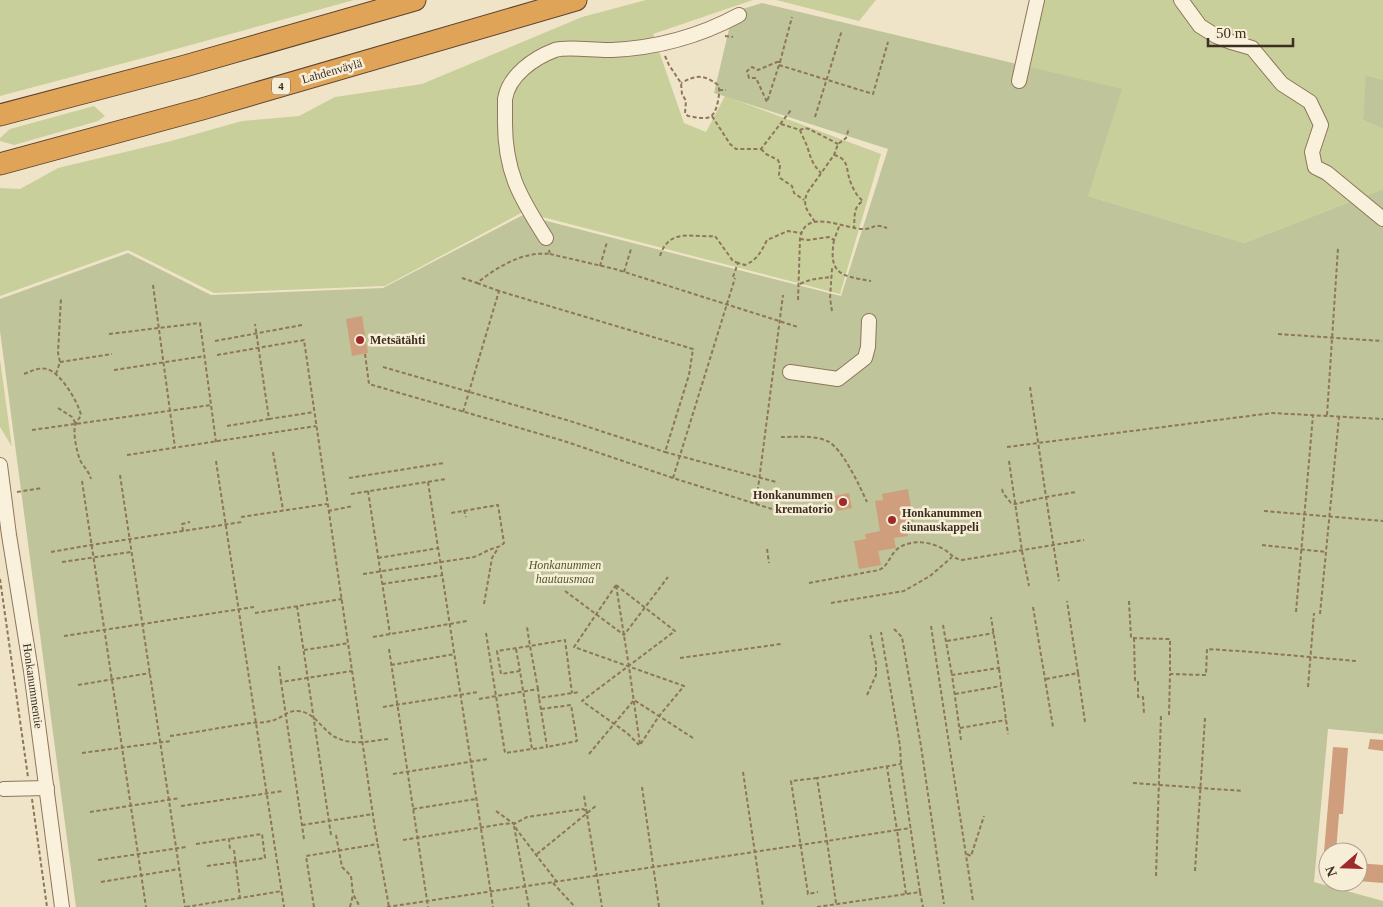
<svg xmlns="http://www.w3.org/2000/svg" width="1383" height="907" viewBox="0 0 1383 907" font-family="Georgia,serif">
<rect width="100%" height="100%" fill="#f0e4c8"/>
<g fill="#c9cf9b">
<path d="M0,0H354L147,57L0,96Z"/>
<path d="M646,0H753L653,34L684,123L706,132L725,96L881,154L840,294L523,212L385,286L214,293L128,250L0,296V188L20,189L58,168L171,141L242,121L299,116L335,97L422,84L582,17Z"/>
<path d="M776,0H876L859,21Z"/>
<path d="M1044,0H1383V80L1367,75L1363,120L1383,129V189L1244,243L1088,196L1028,77Z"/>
<path d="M94,106L105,116L98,121L14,145L0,141V138L10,129Z"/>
<path d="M0,359L12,447L0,427Z"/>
</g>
<g fill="#bfc49a">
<path d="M762,3L1122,89L1088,196L1244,243L1383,189V734L1328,729L1314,882L1383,901V907H76L0,331V299L128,253L211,295L383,288L523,215L841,296L888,149L714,93L733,12Z"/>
<path d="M1366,75L1383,80V129L1363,120Z"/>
</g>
<g fill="#cf9f7d">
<path d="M362,316L368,353L352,356L346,319Z"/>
<path d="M908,489L914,526L906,527L908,536L894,538L896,548L878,551L881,565L859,569L854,541L866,539L865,534L880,531L875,501L883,500L882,494Z"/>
<path d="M849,493L852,508L837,511L834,496Z"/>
<path d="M1370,739L1383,740V751L1368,749Z"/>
<path d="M1333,747L1348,748L1343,814H1339L1336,852H1324Z"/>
<path d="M1358,863L1383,865V883L1358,881Z"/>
</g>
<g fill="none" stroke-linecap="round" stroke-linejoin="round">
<g stroke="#8d765c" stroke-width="16">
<g id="minor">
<path d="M1181,0L1200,26L1216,36L1231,42L1252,48L1282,84L1310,102L1321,125L1312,152L1315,167L1327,173L1383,219"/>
<path d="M1019,81L1037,0"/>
<path d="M546,238C519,196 504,170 505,118C505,112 505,105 505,99C509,75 534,58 555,50C568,46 597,51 612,50C656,48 700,36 739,15"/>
<path d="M790,372L838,379L865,358L868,347L869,321"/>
<path d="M0,465L9,535L31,671L62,907"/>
<path d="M4,789L47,788"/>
</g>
</g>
<g stroke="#5b4430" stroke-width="23">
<g id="highway">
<path d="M0,115L185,66L415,0"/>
<path d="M0,164L202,109L576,0"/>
</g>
</g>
<g stroke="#8d765c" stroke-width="2" stroke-dasharray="4 2.5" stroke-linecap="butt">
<path d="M725,36L733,37"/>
<path d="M665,56L669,65L681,83L682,94L686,101L685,113L688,116C706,119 714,122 718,101C719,95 720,90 718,85C704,74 696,75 681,83"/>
<path d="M777,62H780L767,102L756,78H749L747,71L752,67L758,70Z"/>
<path d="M780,62L792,17"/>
<path d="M779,65L873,94L888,42"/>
<path d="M719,90H726"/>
<path d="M712,116L730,144L736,149H761L791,110"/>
<path d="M815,117L842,30"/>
<path d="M781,124L800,130L805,128L809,129L838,144"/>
<path d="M800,130C802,136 806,142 808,149C811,159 813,165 821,173"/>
<path d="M761,149L766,154L778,160L780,165L779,175L780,178L792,186L794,193L804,200"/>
<path d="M834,155C838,156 842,158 844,161C848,166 847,172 849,177C851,185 856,196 863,201C853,207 855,216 854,227"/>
<path d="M815,222C808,211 802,207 807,193L834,155L838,144L846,138L849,128"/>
<path d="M800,239L808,240L829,237L834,240L840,224"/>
<path d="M834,240C828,275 842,276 871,281"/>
<path d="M550,254L615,269L798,327"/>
<path d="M660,256C669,227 693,238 715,236L733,261L738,263"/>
<path d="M600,266L607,242"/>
<path d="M624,272L631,249"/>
<path d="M733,277L738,263L745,265C757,260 761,252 767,240L788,231L801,233"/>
<path d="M462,278L477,283C497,267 523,251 550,254L549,250"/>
<path d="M477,283L499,291"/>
<path d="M800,284C812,278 819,279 831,277"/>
<path d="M153,285L175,448"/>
<path d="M798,300L800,239C805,206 845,230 865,229C876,228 873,223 887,228"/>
<path d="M832,311L830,298L832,269L833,266"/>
<path d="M109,334L200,323L216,442"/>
<path d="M1278,334L1382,341"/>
<path d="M215,341L302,325"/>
<path d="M365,354L369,384L564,441L673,478L772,509"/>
<path d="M217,355L304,340L375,829L389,907"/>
<path d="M60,362L112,354"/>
<path d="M383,367L570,421L665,452"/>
<path d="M114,370L205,356"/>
<path d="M24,374C32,371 39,367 47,369C61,373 78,402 81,415C79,419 76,422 75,426C73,434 77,454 81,462C85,468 89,472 91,479"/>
<path d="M56,374L60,362L58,353L61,298"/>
<path d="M1030,387L1046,497L1076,492"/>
<path d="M58,408L72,417L76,424"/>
<path d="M463,412L499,291L693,349L689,375L665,452L776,482"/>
<path d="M1327,415L1338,248"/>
<path d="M269,419L314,412"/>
<path d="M227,426L269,419L255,324"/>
<path d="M32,430L211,405"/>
<path d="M781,437C796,437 814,435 827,441C842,447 860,487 867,502"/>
<path d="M1007,447L1272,413L1383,419"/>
<path d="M273,452L283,510"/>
<path d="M127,455L316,426"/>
<path d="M216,461L284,907"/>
<path d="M1009,461L1022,551L1029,586"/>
<path d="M120,475L185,907"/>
<path d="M349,478L444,463"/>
<path d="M673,478L735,278"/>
<path d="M82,481L146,907"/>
<path d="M428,482L493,907"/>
<path d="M1002,489L1003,493L1011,503L1015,504L1046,497L1059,581"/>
<path d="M368,491L390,634"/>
<path d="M17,492L42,488"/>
<path d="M351,494L446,479"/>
<path d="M756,504L783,295"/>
<path d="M464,510L466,517"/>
<path d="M328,511L353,506"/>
<path d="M1264,511L1383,521"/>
<path d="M241,517L327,504"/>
<path d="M183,531L182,524L190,522"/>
<path d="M1262,545L1326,552"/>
<path d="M767,549L769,563"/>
<path d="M51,552L91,545L242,522"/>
<path d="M378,558L439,548"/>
<path d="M62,562L131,552"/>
<path d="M363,574L474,557C480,555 484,552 489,550C495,547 499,548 504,543L498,505L451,513"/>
<path d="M0,579L28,777"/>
<path d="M809,583L879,570C889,566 890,553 900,547C914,539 932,542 945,550C951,554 954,559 962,560L1084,540"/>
<path d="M382,584L443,575"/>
<path d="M616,585L574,647L684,686L659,716L640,745L629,667L616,585"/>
<path d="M616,585L675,631L582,701L627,733L639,745"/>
<path d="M565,591L624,635L668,577"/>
<path d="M1129,601L1131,638L1170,639V674L1206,675L1207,649L1253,652L1356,661"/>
<path d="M831,603L904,591L930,576L952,557"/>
<path d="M484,604L492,558L498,548"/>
<path d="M297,606L331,835"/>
<path d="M1033,607L1053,727"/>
<path d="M1296,612L1313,415"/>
<path d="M255,613L342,599"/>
<path d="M1320,614L1339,417"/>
<path d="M943,625L952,675"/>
<path d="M931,626L973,901"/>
<path d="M894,629L902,637L921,746L944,904"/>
<path d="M486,633L505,753L532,749L520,671L501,674L497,651L530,646L527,627"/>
<path d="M64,636L254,607"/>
<path d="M373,637L467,621"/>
<path d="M1134,638L1135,680L1138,681V697H1143L1144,714"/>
<path d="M947,641L994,633"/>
<path d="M389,649L428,907"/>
<path d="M516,649L520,671"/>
<path d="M304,650L349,643"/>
<path d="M680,658L781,644"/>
<path d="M391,665L455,654"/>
<path d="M279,666L281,682"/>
<path d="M999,669L1008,734"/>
<path d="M1078,673L1085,722"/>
<path d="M1046,679L1078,673L1067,601"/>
<path d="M78,685L150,673"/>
<path d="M1308,687L1314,613"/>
<path d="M538,689L530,646L565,640L572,693"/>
<path d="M955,694L1001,686"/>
<path d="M867,695L876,675V664L870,633"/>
<path d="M479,699L538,689L539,698L580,692"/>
<path d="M383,707L478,692"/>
<path d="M541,709L571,705L577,741L547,747"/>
<path d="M1169,715L1170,674"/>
<path d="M960,728L1006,720"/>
<path d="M170,736C197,732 224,727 251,723C257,722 264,723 270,721C280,720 287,710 298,711C315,712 322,730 335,737C352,746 370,741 388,739"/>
<path d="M961,740L952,675L999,668L991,617"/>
<path d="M533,749L547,747L539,698"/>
<path d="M82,753L171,741"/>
<path d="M589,754L634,700L693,738"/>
<path d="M743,772L763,907"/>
<path d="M393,774L488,759"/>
<path d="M817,778L791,781L808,894L818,892"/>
<path d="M1133,783L1243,791"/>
<path d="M642,787L659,907"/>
<path d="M584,796L602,907"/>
<path d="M32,799L47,907"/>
<path d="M181,806L283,791"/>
<path d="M413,809L476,799"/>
<path d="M496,811L514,824L517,830L557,882"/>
<path d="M90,812L180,798"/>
<path d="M302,825L373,814"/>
<path d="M514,826L529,907"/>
<path d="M336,835L342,867L351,876L353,894L360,907"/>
<path d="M304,839L281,682L352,671"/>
<path d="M403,840L503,824L516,823L527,817L583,809L586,811L587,814"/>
<path d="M196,844L229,839L230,850"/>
<path d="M234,850L240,898"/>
<path d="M537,854L597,805"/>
<path d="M967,854L971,856L984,816"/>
<path d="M98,860L186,847"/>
<path d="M207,866L265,858L262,834L229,839"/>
<path d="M1195,871L1205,718"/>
<path d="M1156,876L1161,715"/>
<path d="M101,882L179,869"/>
<path d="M553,883L575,907"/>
<path d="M920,892L923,907"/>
<path d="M906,894L897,830L911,828"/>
<path d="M836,903L827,841L897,830L887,767"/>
<path d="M186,907L282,891"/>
<path d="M314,907L306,856L378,844"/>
<path d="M350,907L353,895"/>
<path d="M387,907L827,841L817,778L901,764"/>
<path d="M817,907L920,892L901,764L900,746L881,632"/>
</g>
<use href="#minor" stroke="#faf1dc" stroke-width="14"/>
<use href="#highway" stroke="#e0a458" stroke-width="21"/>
</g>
<g fill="#9e2a2b" stroke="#f7eed8" stroke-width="2">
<circle cx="360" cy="340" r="5"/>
<circle cx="843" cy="502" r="5"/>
<circle cx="892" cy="520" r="5"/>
</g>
<g text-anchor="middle" stroke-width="5" stroke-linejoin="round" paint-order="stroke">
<rect fill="#f7eed8" stroke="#756857" stroke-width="1" x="272" y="77.5" width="18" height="17" rx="4"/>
<g font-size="11" font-weight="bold" fill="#3d2e20">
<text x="281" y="90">4</text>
</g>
<g font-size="12" fill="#3d2e20" stroke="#f7eed8">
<text transform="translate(332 71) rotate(-16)" y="4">Lahdenväylä</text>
<text transform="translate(33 686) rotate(82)" y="4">Honkanummentie</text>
</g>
<g font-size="12" font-weight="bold" fill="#3d2e20" stroke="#f7eed8" text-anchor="start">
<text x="370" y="344">Metsätähti</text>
<text x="833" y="499" text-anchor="end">Honkanummen<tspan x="833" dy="14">krematorio</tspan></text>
<text x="902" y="517">Honkanummen<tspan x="902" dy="14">siunauskappeli</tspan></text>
</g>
<g font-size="12" font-style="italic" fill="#4d5a26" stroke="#f7eed8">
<text x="565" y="569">Honkanummen<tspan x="565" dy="14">hautausmaa</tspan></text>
</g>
</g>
<g transform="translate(1343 867) rotate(250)"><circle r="24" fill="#f7eed8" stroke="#ada18e"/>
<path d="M0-4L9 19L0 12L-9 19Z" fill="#9e2a2b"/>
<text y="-8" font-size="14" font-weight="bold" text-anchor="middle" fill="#3d2e20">N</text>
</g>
<path d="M1208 38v8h85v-8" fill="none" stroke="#3d2e20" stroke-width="2.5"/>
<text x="1216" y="38" font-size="15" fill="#3d2e20" stroke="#f7eed8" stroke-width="4" paint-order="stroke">50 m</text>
</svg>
